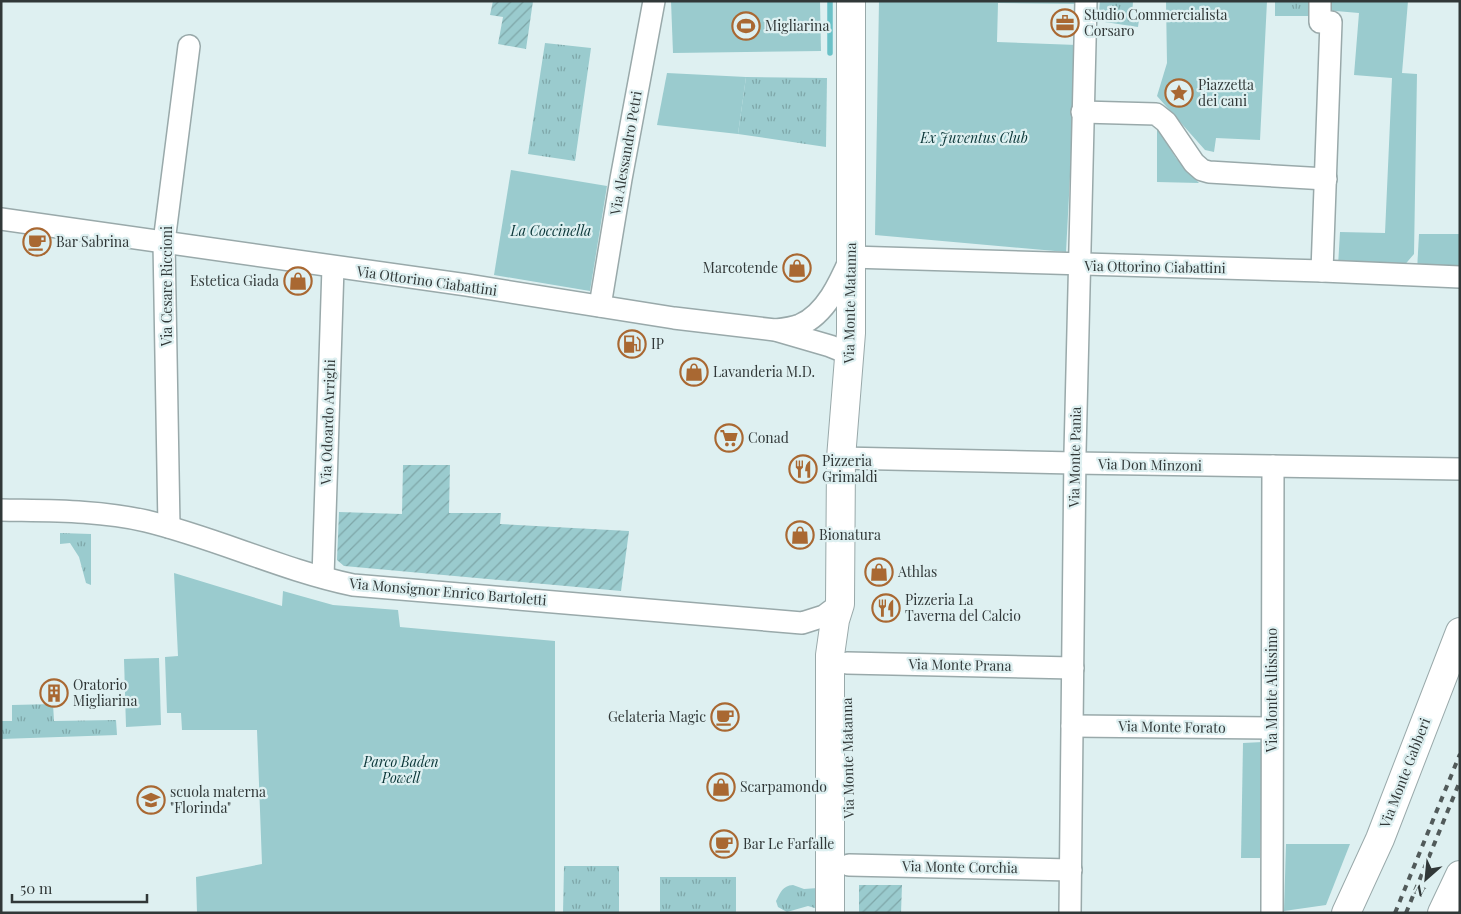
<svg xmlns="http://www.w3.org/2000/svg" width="1461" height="914" viewBox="0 0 1461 914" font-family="'Playfair Display',serif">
<defs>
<pattern id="grass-tufts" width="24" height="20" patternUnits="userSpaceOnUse" patternTransform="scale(1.25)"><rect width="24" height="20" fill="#9acbce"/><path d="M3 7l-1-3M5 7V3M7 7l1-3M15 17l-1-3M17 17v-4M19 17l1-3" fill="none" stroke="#7ea6a8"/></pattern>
<pattern id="garden-furrows" width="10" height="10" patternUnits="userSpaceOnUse" patternTransform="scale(1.25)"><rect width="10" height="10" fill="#9acbce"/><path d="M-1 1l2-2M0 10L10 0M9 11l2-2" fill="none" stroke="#7ea6a8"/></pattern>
</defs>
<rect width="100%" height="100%" fill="#def0f1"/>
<g fill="url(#grass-tufts)">
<path d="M1100,1H1133L1132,19L1139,20L1138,27L1098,21Z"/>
<path d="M1275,1H1311L1310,16H1275Z"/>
<path d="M545,43L591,48L575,161L528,154Z"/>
<path d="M746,77L827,78L826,147L738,134Z"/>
<path d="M60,533L91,534V585L86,583L79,557L70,543L60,544Z"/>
<path d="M53,704L54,721L116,720L117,735L1,739V721H12V705Z"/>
<path d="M564,866H619V913H563Z"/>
<rect x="660" y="877" width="76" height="36"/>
<path d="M793,885L804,889L818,888V909L808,906L787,912L778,907L776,901C781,892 782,886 793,885Z"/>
</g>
<g fill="#9acbce">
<path d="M671,1H820L821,51L673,53Z"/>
<path d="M879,1H1078V4L998,3L997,42L1077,45L1066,252L875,235Z"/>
<path d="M1166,1H1267L1260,140L1216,138L1214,152L1205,150L1157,96L1167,63Z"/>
<path d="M1324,1H1408L1402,73L1417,74L1414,254L1402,268L1338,266L1340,232L1385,233L1392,78L1354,75L1359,13L1324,10Z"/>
<path d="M667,73L746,77L738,134L657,125Z"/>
<path d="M1157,128L1176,158L1199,183L1157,182Z"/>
<path d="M511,170L607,186L590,291L494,275Z"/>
<path d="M1419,234H1460V272L1417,271Z"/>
<path d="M174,573L282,606L283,591L333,605L398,610L400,627L555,641V913H197L196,877L262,864L257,730H182L181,713H167L165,657L178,656Z"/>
<path d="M159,658L161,725L126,727L124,659Z"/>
<path d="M1263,742L1260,858H1241L1243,743Z"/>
<path d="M1286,844H1350L1326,905L1284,911Z"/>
</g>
<g fill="url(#garden-furrows)">
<path d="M493,1H533L526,49L498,44L503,17L490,15Z"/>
<path d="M403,465H450L449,513H501L500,524L629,531L621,591L344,566L337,560L339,512L402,514Z"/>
<path d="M859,885H902L901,913H859Z"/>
</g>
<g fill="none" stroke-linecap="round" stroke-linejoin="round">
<path stroke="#6ac1c7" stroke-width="5.5" d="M830,53V1"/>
<g stroke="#99a9aa" stroke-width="24">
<g id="street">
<path d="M1320,1V22H1331L1322,271"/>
<path d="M1082,112L1156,114L1166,122L1194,163L1202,170L1209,172L1326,179"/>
<path d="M1,219L467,285L674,318L775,330L830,346L850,354"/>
<path d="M600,306L621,179L654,1"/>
<path d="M776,330C784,329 792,328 800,325C826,314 840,282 851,257L1322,271L1460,277"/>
<path d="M841,458L1074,463L1460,469"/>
<path d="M1,510C49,511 98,510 146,521C216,538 282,570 353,585L802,623L824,616L840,604"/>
<path d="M169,527L164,242L189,46"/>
<path d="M323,577L333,267"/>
<path d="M847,663L1073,668"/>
<path d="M1072,726L1272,728"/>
<path d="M849,865L1071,870"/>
<path d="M1070,913L1075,453L1086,1"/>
<path d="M1272,913L1273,466"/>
</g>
</g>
<g stroke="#99a9aa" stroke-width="30">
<g id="secondary">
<path d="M830,913V655L835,620L840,604L841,458L851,333V1"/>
<path d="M1346,913L1380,839L1460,632"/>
<path d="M1442,913L1460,875"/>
</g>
</g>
<use href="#street" stroke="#fff" stroke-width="21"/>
<use href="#secondary" stroke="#fff" stroke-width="28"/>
<g stroke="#515a5a" stroke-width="4" stroke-dasharray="6 6" stroke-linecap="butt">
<path d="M1395,913L1460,754"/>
<path d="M1406,913L1460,781"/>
</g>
</g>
<defs>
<g id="office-ring" transform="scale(1.4375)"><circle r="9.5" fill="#def0f1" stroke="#a96832" stroke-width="1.5"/><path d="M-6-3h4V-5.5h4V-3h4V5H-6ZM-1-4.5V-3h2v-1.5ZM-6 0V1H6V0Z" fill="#a96832"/></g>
<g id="stadium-ring" transform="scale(1.4375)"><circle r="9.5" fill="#def0f1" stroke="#a96832" stroke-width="1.5"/><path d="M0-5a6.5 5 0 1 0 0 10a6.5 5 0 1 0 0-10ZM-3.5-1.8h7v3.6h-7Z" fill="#a96832"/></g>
<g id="sight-ring" transform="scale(1.4375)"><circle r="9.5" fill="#def0f1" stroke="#a96832" stroke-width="1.5"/><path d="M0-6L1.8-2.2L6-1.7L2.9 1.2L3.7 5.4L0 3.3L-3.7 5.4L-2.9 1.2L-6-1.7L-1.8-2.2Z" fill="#a96832"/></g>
<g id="cafe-ring" transform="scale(1.4375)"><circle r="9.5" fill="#def0f1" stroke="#a96832" stroke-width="1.5"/><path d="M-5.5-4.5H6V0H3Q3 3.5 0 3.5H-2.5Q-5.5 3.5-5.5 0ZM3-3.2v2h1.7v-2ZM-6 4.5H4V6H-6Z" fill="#a96832"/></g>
<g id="shop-ring" transform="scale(1.4375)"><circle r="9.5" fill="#def0f1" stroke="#a96832" stroke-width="1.5"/><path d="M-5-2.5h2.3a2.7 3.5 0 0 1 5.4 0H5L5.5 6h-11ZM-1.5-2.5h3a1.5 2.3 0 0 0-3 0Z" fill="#a96832"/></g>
<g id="fuel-ring" transform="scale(1.4375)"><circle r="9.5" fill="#def0f1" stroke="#a96832" stroke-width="1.5"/><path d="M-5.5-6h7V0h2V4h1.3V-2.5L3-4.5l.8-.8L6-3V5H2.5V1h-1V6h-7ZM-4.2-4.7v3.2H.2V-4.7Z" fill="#a96832"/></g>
<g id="supermarket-ring" transform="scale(1.4375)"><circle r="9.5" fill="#def0f1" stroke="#a96832" stroke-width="1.5"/><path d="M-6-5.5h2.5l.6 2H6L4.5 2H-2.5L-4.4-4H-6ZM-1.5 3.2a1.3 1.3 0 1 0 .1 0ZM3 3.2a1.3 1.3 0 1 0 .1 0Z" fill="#a96832"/></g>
<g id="restaurant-ring" transform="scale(1.4375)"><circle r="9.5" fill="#def0f1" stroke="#a96832" stroke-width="1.5"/><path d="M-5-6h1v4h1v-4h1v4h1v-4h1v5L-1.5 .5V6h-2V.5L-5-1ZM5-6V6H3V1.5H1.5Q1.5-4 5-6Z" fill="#a96832"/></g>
<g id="building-ring" transform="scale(1.4375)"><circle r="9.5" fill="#def0f1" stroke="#a96832" stroke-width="1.5"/><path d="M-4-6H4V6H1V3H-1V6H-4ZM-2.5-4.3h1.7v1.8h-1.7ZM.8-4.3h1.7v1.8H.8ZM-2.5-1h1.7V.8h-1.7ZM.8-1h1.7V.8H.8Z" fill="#a96832"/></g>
<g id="school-ring" transform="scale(1.4375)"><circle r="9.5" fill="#def0f1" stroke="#a96832" stroke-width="1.5"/><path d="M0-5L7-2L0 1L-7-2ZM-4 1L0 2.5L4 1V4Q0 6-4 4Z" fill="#a96832"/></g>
</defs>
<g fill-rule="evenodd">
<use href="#office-ring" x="1065" y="23"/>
<use href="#stadium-ring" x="746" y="26"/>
<use href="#sight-ring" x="1179" y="93"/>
<use href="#cafe-ring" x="37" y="242"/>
<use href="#shop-ring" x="797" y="268"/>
<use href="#shop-ring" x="298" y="281"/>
<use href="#fuel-ring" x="632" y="344"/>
<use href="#shop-ring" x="694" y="372"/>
<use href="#supermarket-ring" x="729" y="438"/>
<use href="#restaurant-ring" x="803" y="469"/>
<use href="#shop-ring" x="800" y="535"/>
<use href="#shop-ring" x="879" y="572"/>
<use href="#restaurant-ring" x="886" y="608"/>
<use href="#building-ring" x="54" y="693"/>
<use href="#cafe-ring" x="725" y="717"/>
<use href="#shop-ring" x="721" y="787"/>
<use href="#school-ring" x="151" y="800"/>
<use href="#cafe-ring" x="724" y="844"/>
</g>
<g text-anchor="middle" stroke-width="4.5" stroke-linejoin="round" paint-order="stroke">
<g font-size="14" fill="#313838" stroke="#def0f1" text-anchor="start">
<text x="1084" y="20">Studio Commercialista<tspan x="1084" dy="16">Corsaro</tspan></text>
<text x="765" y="31">Migliarina</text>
<text x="1198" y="90">Piazzetta<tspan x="1198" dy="16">dei cani</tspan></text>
<text x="56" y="247">Bar Sabrina</text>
<text x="778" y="273" text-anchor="end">Marcotende</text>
<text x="279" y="286" text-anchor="end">Estetica Giada</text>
<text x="651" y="349">IP</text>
<text x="713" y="377">Lavanderia M.D.</text>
<text x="748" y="443">Conad</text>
<text x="822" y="466">Pizzeria<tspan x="822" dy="16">Grimaldi</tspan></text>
<text x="819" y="540">Bionatura</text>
<text x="898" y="577">Athlas</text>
<text x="905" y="605">Pizzeria La<tspan x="905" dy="16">Taverna del Calcio</tspan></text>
<text x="73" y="690">Oratorio<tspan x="73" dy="16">Migliarina</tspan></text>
<text x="706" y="722" text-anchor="end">Gelateria Magic</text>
<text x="740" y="792">Scarpamondo</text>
<text x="170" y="797">scuola materna<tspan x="170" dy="16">"Florinda"</tspan></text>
<text x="743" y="849">Bar Le Farfalle</text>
</g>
<g font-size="14" font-style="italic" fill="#093537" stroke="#def0f1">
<text x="974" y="143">Ex Juventus Club</text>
<text x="551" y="236">La Coccinella</text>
<text x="401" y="767">Parco Baden<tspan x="401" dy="16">Powell</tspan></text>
</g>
<g font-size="14" fill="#313838" stroke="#def0f1">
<text transform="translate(626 153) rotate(-80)" y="5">Via Alessandro Petri</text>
<text transform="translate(1155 267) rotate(1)" y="5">Via Ottorino Ciabattini</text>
<text transform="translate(427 281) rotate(8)" y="5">Via Ottorino Ciabattini</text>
<text transform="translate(167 286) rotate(-90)" y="5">Via Cesare Riccioni</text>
<text transform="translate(850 303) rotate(-89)" y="5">Via Monte Matanna</text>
<text transform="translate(328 422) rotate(-88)" y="5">Via Odoardo Arrighi</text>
<text transform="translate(1075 457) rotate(-89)" y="5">Via Monte Pania</text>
<text transform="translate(1150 465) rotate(1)" y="5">Via Don Minzoni</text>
<text transform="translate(448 592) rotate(5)" y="5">Via Monsignor Enrico Bartoletti</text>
<text transform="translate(960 665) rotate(1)" y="5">Via Monte Prana</text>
<text transform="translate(1272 690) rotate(-90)" y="5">Via Monte Altissimo</text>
<text transform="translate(1172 727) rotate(1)" y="5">Via Monte Forato</text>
<text transform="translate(848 758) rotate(-91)" y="5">Via Monte Matanna</text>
<text transform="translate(1405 773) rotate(-69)" y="5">Via Monte Gabberi</text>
<text transform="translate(960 867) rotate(1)" y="5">Via Monte Corchia</text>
</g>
</g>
<rect width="1461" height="914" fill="none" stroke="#313838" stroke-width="5"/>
<g transform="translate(1426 879) rotate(207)" stroke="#def0f1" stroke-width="4" paint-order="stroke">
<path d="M0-4L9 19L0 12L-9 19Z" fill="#313838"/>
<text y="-8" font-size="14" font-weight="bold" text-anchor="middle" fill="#313838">N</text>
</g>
<path d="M12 894v8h135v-8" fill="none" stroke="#313838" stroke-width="2.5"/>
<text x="20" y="894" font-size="15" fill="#313838" stroke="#def0f1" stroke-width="4" paint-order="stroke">50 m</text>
</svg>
